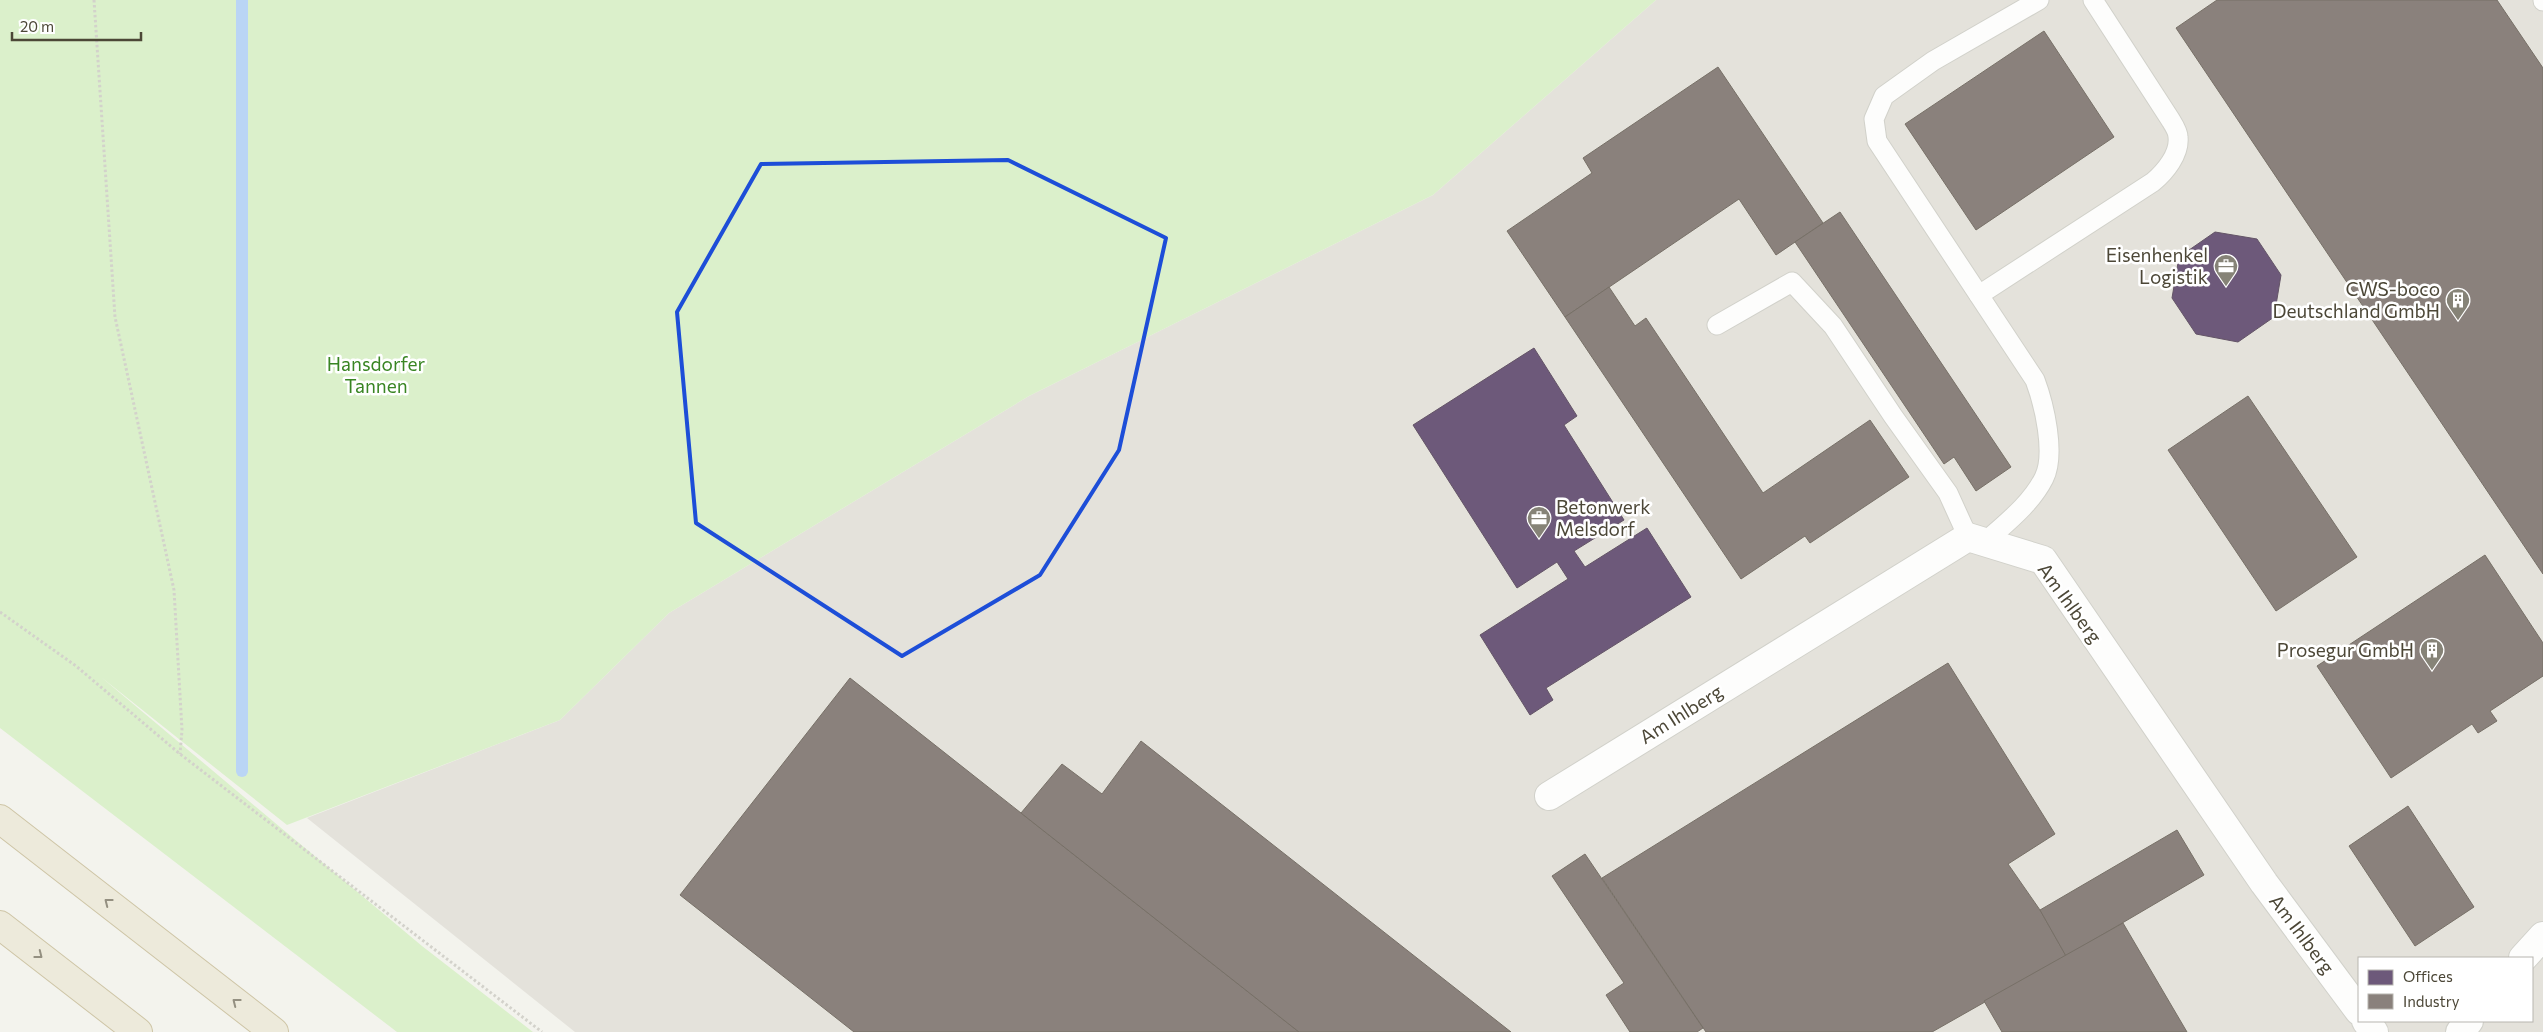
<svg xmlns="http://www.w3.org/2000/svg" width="2543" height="1032" viewBox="0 0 2543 1032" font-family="Commissioner,sans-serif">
<rect width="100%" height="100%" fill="#f3f3ed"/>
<path fill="#e4e2db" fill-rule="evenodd" d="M1656,0H2543V1032H575L307,818L560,720L669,613L1029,396L1433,195ZM2359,958H2532V1021H2359Z"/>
<path fill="#dbf0cb" d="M0,0H1656L1433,195L1029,396L669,613L560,720L287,825L101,677L422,946L533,1032H397L0,728Z"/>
<g fill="#6d597a" stroke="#635466">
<path d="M2215,232L2257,239L2281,275L2274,317L2238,342L2196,334L2172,298L2179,257Z"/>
<path d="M1534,348L1577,416L1564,425L1624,520L1574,551L1585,567L1647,528L1691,597L1546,688L1553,700L1530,715L1480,635L1568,579L1557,562L1517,588L1413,425Z"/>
</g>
<g fill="#8a817c" stroke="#777067">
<path d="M2217,0H2497L2543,68V574L2176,28Z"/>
<path d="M2044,31L2114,137L1976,230L1905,124Z"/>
<path d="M1718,67L1823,223L1776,255L1739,199L1565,317L1507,231L1592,173L1583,158Z"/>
<path d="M1840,212L2011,467L1976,491L1954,457L1944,464L1795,242Z"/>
<path d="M1609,287L1635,326L1646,318L1763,493L1870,420L1909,477L1810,543L1805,536L1741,579L1565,317Z"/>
<path d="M2248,396L2357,557L2276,611L2168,450Z"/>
<path d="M2485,555L2543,643V676L2490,711L2497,721L2478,733L2472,724L2391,778L2317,666Z"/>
<path d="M1948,663L2055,834L2008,864L2040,910L2066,956L1932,1032H1706L1602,878Z"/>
<path d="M850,678L1021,813L1299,1032H854L680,895Z"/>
<path d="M1141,741L1511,1032H1299L1021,813L1062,764L1102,794Z"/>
<path d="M2408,806L2474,907L2415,946L2349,846Z"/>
<path d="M2177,830L2204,875L2066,956L2040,910Z"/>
<path d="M1585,854L1703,1028L1697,1032H1630L1606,995L1624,983L1552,876Z"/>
<path d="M2123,923L2187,1032H2002L1984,1001Z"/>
</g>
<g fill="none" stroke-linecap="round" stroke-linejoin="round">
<path stroke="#bad5f5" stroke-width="12" d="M242,0V771"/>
<g stroke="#d1d1ca" stroke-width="21">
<g id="lane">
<path d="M2543,0V1"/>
<path d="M1979,295L2153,182C2165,172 2180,154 2178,137C2178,131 2173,124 2170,119L2093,0"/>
<path d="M1717,325L1792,282L1833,326L1893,416L1948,493L1968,537"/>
<path d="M1985,542C2006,523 2031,504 2044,478C2056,454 2044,404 2035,380L1877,141L1874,119L1884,96L1933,61L2039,0"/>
</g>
</g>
<g stroke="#d1d1ca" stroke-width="30">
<g id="street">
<path d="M1549,796L1968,537L2043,560L2264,883L2359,1011"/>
<path d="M2523,958L2543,936"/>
<path d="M2366,1021L2374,1032"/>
<path d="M2460,1032L2469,1021"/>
</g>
</g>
<g stroke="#cec5a6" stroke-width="30">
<g id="highway">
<path d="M0,819L274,1032"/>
<path d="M0,925L138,1032"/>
</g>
</g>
<g stroke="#d3d2cb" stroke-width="3" stroke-dasharray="2.5 2.5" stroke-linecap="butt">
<path d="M94,0L115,317L174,590L182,730L180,754"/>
<path d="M0,612L76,666L180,754L542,1032"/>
</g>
<use href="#lane" stroke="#fdfdfc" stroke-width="19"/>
<use href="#street" stroke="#fdfdfc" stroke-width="28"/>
<use href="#highway" stroke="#edeadb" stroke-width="28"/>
</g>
<defs><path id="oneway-chevron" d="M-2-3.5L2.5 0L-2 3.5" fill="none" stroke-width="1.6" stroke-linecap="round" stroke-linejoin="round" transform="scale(1.25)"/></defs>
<g stroke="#949081">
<use href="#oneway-chevron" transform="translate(108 902) rotate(-142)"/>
<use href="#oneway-chevron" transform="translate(39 955) rotate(38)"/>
<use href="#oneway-chevron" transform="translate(236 1002) rotate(-142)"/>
</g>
<path fill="none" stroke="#1d4ed8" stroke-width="4" stroke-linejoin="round" d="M1008,160L1166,238L1119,450L1040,575L902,656L696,523L677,312L761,164Z"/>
<defs>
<g id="office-pin" transform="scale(1.25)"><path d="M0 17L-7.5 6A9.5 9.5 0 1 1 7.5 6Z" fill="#868377" stroke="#fff"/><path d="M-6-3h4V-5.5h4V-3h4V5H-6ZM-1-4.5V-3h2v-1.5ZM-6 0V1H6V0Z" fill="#fff"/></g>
<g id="building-pin" transform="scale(1.25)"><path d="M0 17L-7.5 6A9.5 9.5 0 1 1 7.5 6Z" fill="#868377" stroke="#fff"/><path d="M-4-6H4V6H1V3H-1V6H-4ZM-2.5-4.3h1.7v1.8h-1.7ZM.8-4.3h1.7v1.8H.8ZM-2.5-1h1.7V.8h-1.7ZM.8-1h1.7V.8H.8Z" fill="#fff"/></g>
</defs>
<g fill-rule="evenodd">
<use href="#office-pin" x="2226" y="266"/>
<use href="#building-pin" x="2458" y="300"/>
<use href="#office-pin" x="1539" y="518"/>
<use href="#building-pin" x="2432" y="650"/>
</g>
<g text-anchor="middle" stroke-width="5" stroke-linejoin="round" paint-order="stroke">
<g font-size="19" fill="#4c4737" stroke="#fff" text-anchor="end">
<text x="2208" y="262">Eisenhenkel<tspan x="2208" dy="22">Logistik</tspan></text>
<text x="2440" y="296">CWS-boco<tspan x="2440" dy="22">Deutschland GmbH</tspan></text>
<text x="1556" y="514" text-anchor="start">Betonwerk<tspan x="1556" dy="22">Melsdorf</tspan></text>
<text x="2414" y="657">Prosegur GmbH</text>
</g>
<g font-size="19" fill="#398523" stroke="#fff">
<text x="376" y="371">Hansdorfer<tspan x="376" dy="22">Tannen</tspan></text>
</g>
<g font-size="19" fill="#4c4737" stroke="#fff">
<text transform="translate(2070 603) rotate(54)" y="7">Am Ihlberg</text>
<text transform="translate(1681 714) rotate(-32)" y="7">Am Ihlberg</text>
<text transform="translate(2302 934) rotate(53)" y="7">Am Ihlberg</text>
</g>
</g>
<rect x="2358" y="957" width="175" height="65" fill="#ffffff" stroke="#b7b5af"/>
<rect x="2368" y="970" width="25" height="15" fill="#6d597a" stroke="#b7b5af"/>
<text x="2403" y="982" font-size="15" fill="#4c4737">Offices</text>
<rect x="2368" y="994" width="25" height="15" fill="#8a817c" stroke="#b7b5af"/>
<text x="2403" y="1007" font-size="15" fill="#4c4737">Industry</text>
<path d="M12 32v8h129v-8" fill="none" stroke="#4c4737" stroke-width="2.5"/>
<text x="20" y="32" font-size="15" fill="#4c4737" stroke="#ffffff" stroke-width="4" paint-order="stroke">20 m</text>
</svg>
